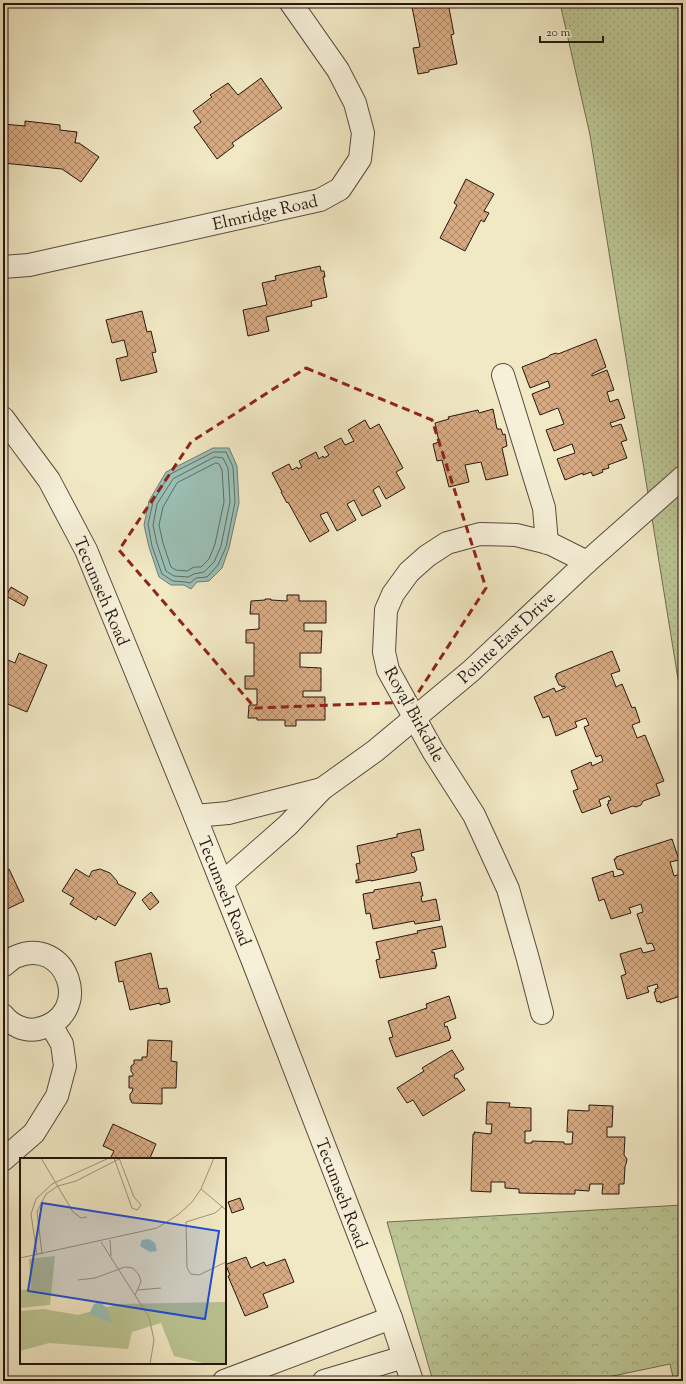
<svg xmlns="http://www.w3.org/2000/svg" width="686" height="1384" viewBox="0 0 686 1384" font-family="'Sorts Mill Goudy',serif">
<defs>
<pattern id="grass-dots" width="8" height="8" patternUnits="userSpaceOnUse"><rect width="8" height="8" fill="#bbc593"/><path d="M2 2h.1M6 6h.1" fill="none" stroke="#a1a87e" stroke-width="1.8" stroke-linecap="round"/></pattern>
<pattern id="forest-crowns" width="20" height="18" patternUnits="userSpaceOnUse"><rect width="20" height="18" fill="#bbc593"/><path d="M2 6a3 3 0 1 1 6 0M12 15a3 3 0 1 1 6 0" fill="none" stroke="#a1a87e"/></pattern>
<pattern id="building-cross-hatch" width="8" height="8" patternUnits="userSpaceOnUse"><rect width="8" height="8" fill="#d7aa82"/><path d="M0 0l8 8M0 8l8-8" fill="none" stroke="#ae8969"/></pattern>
</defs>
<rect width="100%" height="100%" fill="#f1e8c4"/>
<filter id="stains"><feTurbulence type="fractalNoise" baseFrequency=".005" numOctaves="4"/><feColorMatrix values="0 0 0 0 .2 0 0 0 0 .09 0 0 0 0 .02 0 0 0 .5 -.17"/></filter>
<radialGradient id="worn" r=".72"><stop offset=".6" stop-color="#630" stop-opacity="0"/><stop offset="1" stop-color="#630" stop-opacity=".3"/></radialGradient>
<path fill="url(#grass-dots)" stroke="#706e52" d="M560,3H683V691L678,679L590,135Z"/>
<path fill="url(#forest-crowns)" stroke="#706e52" d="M683,1205V1381H674L670,1364L589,1381H433L387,1222Z"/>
<path fill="#9bc0b6" stroke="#6c7c74" d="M213,448H229L237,466L239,503L229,548L222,568L209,581L197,582L191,589L184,585H171L159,577L149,547L144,525L149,501L166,472Z"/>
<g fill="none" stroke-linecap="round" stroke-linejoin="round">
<g stroke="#606c63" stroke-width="1">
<path d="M214,452H226L233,467L235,502L226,547L218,565L207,577L196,578L190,583L185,582L173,581L162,574L152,546L148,524L153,502L169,475Z"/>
<path d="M215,457L223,458L228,468L230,502L221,546L214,562L204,572L194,574L188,577L174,576L166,571L157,544L153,525L157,504L173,479Z"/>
<path d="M216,463L219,464L222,470L224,502L215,544L209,559L201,567H194L187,571L176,570L171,567L163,543L159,525L163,507L177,483Z"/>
</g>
</g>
<g fill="url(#building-cross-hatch)" stroke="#261710">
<path d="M433,3H448L454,34L451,35L457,64L429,70V72L418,74L413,48L420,47L412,7Z"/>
<path d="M261,78L282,108L232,143L234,146L217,159L194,127L201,122L193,111L212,97L210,95L228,83L238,95Z"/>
<path d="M25,121L60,125V130L77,132L75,143H79L99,157L81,182L62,169L3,163V124L25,126Z"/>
<path d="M466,179L494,194L484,211L489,213L484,222L481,220L465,251L440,238L457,205L454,203Z"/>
<path d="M320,266L321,271H324L325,277H323L327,297L311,301L312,306L266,317L269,331L248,336L243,310L267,305L262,283L276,280L275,276Z"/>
<path d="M142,311L147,332L151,331L156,352L152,353L157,372L121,381L116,359L128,356L124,340L112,343L106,320Z"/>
<path d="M596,339L606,367L592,374V376L607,370L614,390L607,392L610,402L618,399L625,418L610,423L612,427L621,424L627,440L621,442L627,458L608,465L609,468L602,470L603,472L593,476L591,472L583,475V473L565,480L557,459L575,453L572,444L554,451L546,430L564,424L558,408L540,415L532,394L550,387L548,381L530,388L522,367L548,357L550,355L556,353L558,354Z"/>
<path d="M493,409L497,429H501L503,435L505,434L507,446L502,448L508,475L486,480L481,462L465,465L469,482L449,487L442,460L437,461L433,444L439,442L435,423L449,419L448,417L478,410L479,413Z"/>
<path d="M365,420L370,429L379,424L403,468L396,472L405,488L386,499L379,486L373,490L381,506L362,516L354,500L347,504L356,520L337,531L327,512L320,515L329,531L310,542L288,502L287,503L281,492H282L272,473L289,464L292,470L297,467L298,469L302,467L299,461L316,452L319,459L323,456L324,458L329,455L324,447L341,438L345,445L354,441L348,430Z"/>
<path d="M11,587L28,597L24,606L6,596Z"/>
<path d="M287,595H299V601H326V623H304V631H322L321,653H300V667L321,668V691H303V697H325V720H296V726H285V720H257V718H248L249,705H257V689H245V676H254V643H246V630L259,629V614H250L251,601L265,600V599H271V600L287,601Z"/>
<path d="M612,651L620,671L611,674L616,687L622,684L632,708L635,707L640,722L632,725L637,738L645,735L664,781L656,784L660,795L643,801L641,805L636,807L633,806L611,814L607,804H609L608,801L611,800L609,796L599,800L601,806L582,813L573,791L578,789L571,771L591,762L592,766L603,761L601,755L596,757L584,727L589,725L586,718L575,722L577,727L556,736L549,716L543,718L534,697L554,688L556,692L565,688V686L562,687L561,685H559L555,676H557L556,674Z"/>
<path d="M19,653L47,665L27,712L3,702V677L4,678L7,670L4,669L8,660L15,663Z"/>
<path d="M420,829L424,850L411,853L412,857H414L417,870L415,871V872L371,881V880L356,883V880H359L356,864L360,863L357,846L397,837V834Z"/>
<path d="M672,839L679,860L670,862L674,876L680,874L683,883V998L680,996L660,1003V1001L657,1002L654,992L656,991L655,989L658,988L657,984L647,987L649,992L627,999L621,976L626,974L620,954L641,948L643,953L655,950L652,943L647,944L637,914L643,912L641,904L629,908L631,913L611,919L604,899L599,901L592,878L613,871L614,877L624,874L622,870L617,869L614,859H616V857Z"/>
<path d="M9,869L24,901L5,910L8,915L3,917V872Z"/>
<path d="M76,869L89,877L92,871L100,869L110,873L117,881L118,884L136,893L115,926L98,916L96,920L70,904L74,898L62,891Z"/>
<path d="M420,882L423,896H421L422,902L436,899L440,920L415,924L414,921L373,929L370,913L366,914L363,894L374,892V890Z"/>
<path d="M151,892L159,902L150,910L142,900Z"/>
<path d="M442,926L446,947L432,950V953L434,952L437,966H435L436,968L380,978L376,960L380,959L376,942L418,933L417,931Z"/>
<path d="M151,953L159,989L167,988L170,1002L160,1005V1003L130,1010L123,981L119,982L115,962Z"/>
<path d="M449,996L456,1018L444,1023L445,1027L447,1026L451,1038L449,1039L450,1040L396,1057L389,1038L393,1037L388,1021L427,1008L426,1004Z"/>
<path d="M148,1040L172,1041L171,1061L177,1062L176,1088H162V1104L132,1103L130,1099V1094L132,1092L133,1088H129V1076H133V1074L131,1071V1066L134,1064V1060H142V1057H147Z"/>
<path d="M452,1050L464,1069L454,1075L455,1079L457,1078L465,1090L423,1116L413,1100L407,1103L397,1088L424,1071L422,1068Z"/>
<path d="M487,1102L510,1103L509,1107L531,1108V1131H525V1143H532V1141L564,1142V1144H572L573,1132H567L568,1110L589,1111V1105L613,1106L612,1127H607V1137H625L624,1155L627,1159L626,1164L625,1166L624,1184H619V1194H602L603,1184H590L589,1191L575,1190V1194H563L519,1193V1189L505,1188V1182H491V1192L471,1191L473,1134H475L474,1132L491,1134L492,1124H486Z"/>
<path d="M113,1124L156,1144L150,1158L151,1159H110L114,1151L103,1146Z"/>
<path d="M240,1198L244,1209L232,1213L228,1202Z"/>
<path d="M246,1257L251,1268L264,1262L266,1266L285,1259L294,1282L263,1294L268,1307L245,1316L228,1276L230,1275L226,1266L227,1264Z"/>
</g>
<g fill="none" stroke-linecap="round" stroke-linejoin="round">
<g stroke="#594b3d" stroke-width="24">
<g id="minor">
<path d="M3,267L29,265L320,200L340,189L360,159L363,133L355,103L338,70L291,3"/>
<path d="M503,375L544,508L547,543"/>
<path d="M3,418L49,480L86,550L195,816L252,959L391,1318L412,1381"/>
<path d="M195,816L228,813L322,789"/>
<path d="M222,883L288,825L322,789L375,751L471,671L587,562L683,477"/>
<path d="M3,966C7,963 11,959 15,957C67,934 96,1015 38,1029C25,1032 11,1025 3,1015"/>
<path d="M542,1013L528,959L508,889L474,815L433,751L388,670L384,652L386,610L393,594L409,572L427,556L447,543L480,534L516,535L549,543L587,562"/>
<path d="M3,1160L34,1133L57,1096L65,1066L62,1044L51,1025"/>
<path d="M224,1381L391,1318"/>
<path d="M324,1381L404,1357"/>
</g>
</g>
<use href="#minor" stroke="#f6f0d9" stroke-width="22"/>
</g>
<path fill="none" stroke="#8f2418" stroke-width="3" stroke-dasharray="8 5" stroke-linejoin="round" d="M306,368L432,420L486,588L412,702L255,708L119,550L191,442Z"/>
<g text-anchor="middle" stroke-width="4" stroke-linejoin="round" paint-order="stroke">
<g font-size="17" fill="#261710" stroke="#f6f0d9">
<text transform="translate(265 212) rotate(-13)" y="6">Elmridge Road</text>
<text transform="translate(102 591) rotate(67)" y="6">Tecumseh Road</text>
<text transform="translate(506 637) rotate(-43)" y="6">Pointe East Drive</text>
<text transform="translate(415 714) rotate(61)" y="6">Royal Birkdale</text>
<text transform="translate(225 891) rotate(68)" y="6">Tecumseh Road</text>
<text transform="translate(342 1193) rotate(69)" y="6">Tecumseh Road</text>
</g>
</g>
<g transform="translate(20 1158)">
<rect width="206" height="206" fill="#f1e8c4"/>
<path d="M206,144V206H187L154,198L141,165L112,174L108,191L29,185L0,193V153L24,151L58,157L98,146Z" fill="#bbc593"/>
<path d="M35,98L30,147L0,150V132L11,131L9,101Z" fill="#bbc593"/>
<path d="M129,81L135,85L137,93L130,94L120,88L122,82ZM80,144L88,151L92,165L69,156L74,146Z" fill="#9bc0b6"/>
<path fill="none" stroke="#a0947c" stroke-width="1" d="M21,0L53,54L61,60L67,59M94,0L112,50L117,52L121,47L114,39L99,0M181,31L206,52M203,48L195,55L166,64L167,110L171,116L179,117L206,104M90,82L91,98M81,84L129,159L134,182L130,206M22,96L17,54L26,36L38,28L56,23L99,1M17,97L11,56L16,41L32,26L89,0M0,100L137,70L159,56L172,44L181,31L194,0M58,122L75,120L105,109L113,110L119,117L121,124L115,137M118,132L141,130"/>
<path fill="#1d4ed8" fill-opacity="0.15" stroke="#1d4ed8" stroke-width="2" d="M22,45L199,73L185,161L8,133Z"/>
<rect width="206" height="206" fill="none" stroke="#261710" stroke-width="2"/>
</g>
<rect width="686" height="1384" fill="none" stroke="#f1e8c4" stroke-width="16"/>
<rect x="4" y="4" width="678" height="1376" fill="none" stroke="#261710" stroke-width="2"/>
<rect x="8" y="8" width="670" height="1368" fill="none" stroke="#261710"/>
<path d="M540 36v6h63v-6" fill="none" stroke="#261710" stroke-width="2"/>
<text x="546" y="36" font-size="12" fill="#261710" stroke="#f6f0d9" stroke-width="3" paint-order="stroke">20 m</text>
<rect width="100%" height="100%" filter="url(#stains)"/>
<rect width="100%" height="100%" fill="url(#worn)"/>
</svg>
